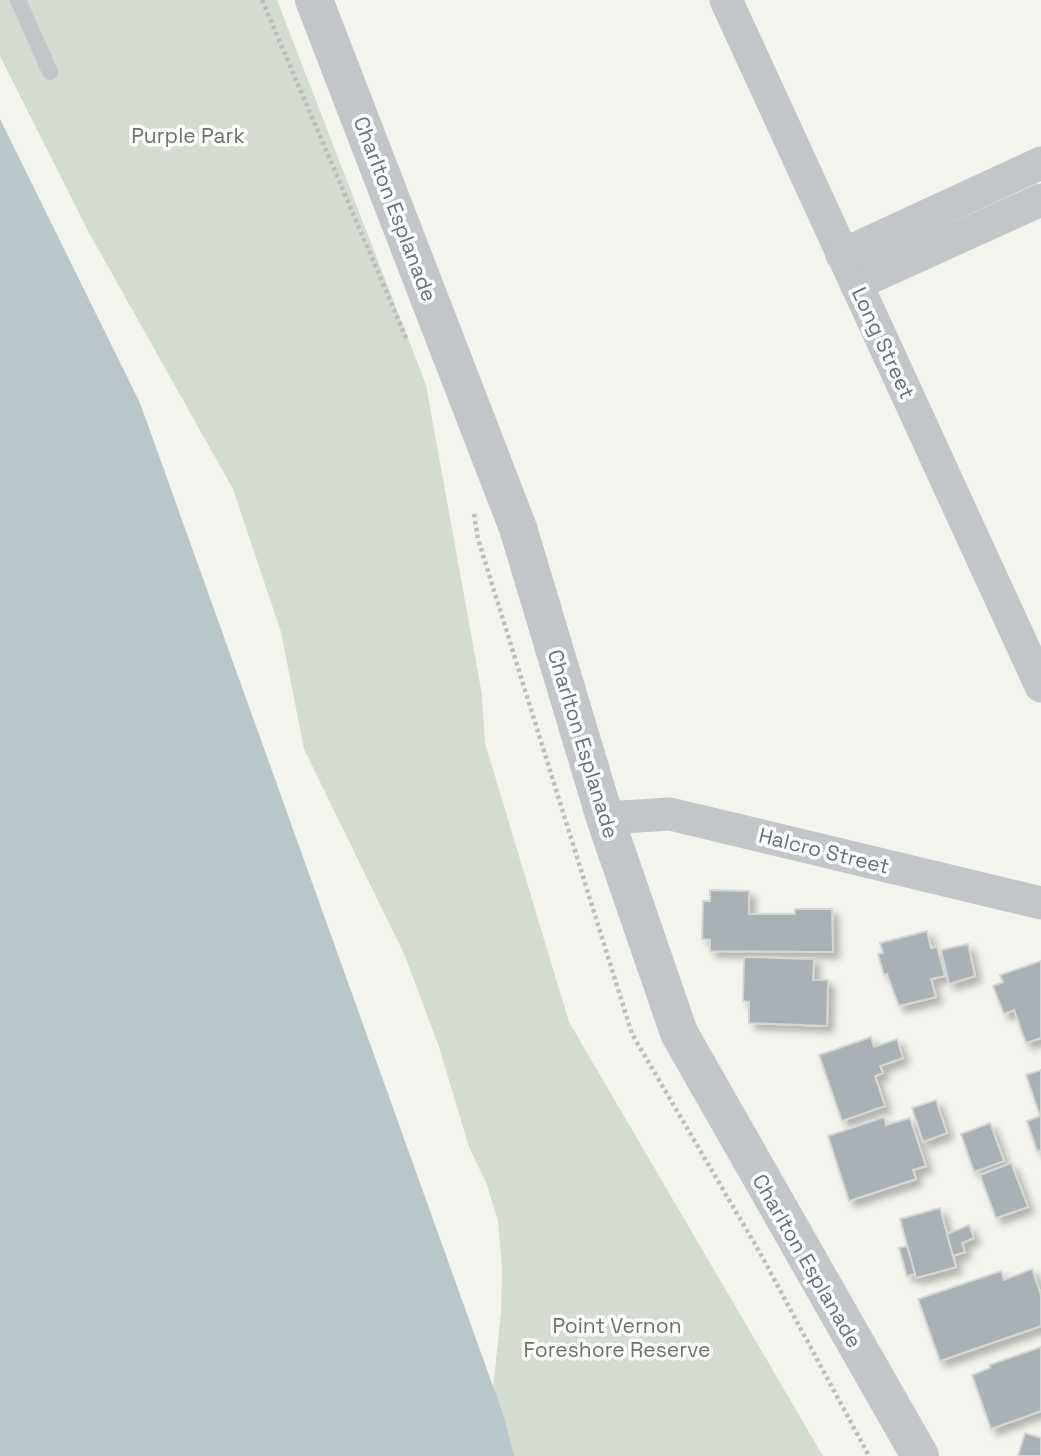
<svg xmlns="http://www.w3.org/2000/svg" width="1041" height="1456" viewBox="0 0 1041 1456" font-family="'Space Grotesk',sans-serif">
<defs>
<filter id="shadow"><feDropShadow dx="6" dy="6" stdDeviation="3.5" flood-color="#0004"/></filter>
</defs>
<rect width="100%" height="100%" fill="#f4f4ef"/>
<path fill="#d4dbd0" d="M0,0H277L426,385L482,695L485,743L569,1022L823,1456H486L501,1312L502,1268L498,1221L487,1185L469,1147L439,1047L405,956L304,749L281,632L233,489L88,231L0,56Z"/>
<path fill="#b9c6ca" d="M0,119L140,403L504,1417L514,1456H0Z"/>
<g fill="#a9b1b6" stroke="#d5d5d2" stroke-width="2" filter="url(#shadow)">
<path d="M710,890L749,891V914H795V909H832L833,952L710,951V940L702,939L703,901H710Z"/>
<path d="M927,931L931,948L937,947L945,976L931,979L936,997L899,1006L887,974L884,975L878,954L883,953L880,943Z"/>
<path d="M968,944L975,976L949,984L941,950Z"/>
<path d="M744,957L814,959L813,980H828L827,1026L749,1023V1002L743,1001Z"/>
<path d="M1041,961V1038L1026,1043L1014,1010L1004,1014L993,986L1003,982L1000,975Z"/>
<path d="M871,1037L874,1047L897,1039L903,1058L880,1066L883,1073L875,1076L885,1106L842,1121L819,1055Z"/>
<path d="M1041,1070V1150L1037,1151L1027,1121L1040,1116L1026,1075Z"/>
<path d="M936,1100L947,1133L923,1142L912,1108Z"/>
<path d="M884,1117L886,1125L910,1118L926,1166L913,1170L916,1179L849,1201L828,1136Z"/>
<path d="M990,1123L1004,1161L974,1172L961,1134Z"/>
<path d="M1011,1163L1028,1207L996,1218L980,1175Z"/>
<path d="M940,1208L956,1267L916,1278L900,1219Z"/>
<path d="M969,1225L974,1238L962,1243L965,1252L953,1256L947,1234Z"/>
<path d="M907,1246L915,1274L907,1276L899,1248Z"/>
<path d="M1032,1269L1041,1295V1326L940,1361L918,1299L1001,1271L1004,1280Z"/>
<path d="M1041,1347V1411L991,1429L972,1375L990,1368L989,1365Z"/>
<path d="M1025,1433L1041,1438V1456H1018Z"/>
</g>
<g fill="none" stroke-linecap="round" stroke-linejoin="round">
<g stroke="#babcbe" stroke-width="4.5" stroke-dasharray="3.5 3.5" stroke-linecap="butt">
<path d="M262,0L407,340"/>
<path d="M474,514L478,539L632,1034L759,1251L869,1456"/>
</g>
<path stroke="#c3c6c9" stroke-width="16" d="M18,0L50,72"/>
<g stroke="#c3c6c9" stroke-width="33">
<path d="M726,0L1041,686"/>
<path d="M842,255L1041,163"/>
<path d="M856,284L1041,200"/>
<path d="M605,818L670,814L1041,903"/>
</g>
<path stroke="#c3c6c9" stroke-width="38" d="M314,0L518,528L605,818L679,1033L920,1456"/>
</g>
<g text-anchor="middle" stroke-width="7" stroke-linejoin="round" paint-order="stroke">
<g font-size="21" fill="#657861" stroke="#fff">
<text x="188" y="143">Purple Park</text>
<text x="617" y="1333">Point Vernon<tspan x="617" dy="24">Foreshore Reserve</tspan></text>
</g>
<g font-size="21" fill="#627381" stroke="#fff">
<text transform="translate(395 209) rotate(69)" y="7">Charlton Esplanade</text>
<text transform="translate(883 343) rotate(65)" y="7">Long Street</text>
<text transform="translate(583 744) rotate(73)" y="7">Charlton Esplanade</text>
<text transform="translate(824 851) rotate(14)" y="7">Halcro Street</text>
<text transform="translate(807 1261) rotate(60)" y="7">Charlton Esplanade</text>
</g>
</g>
</svg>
